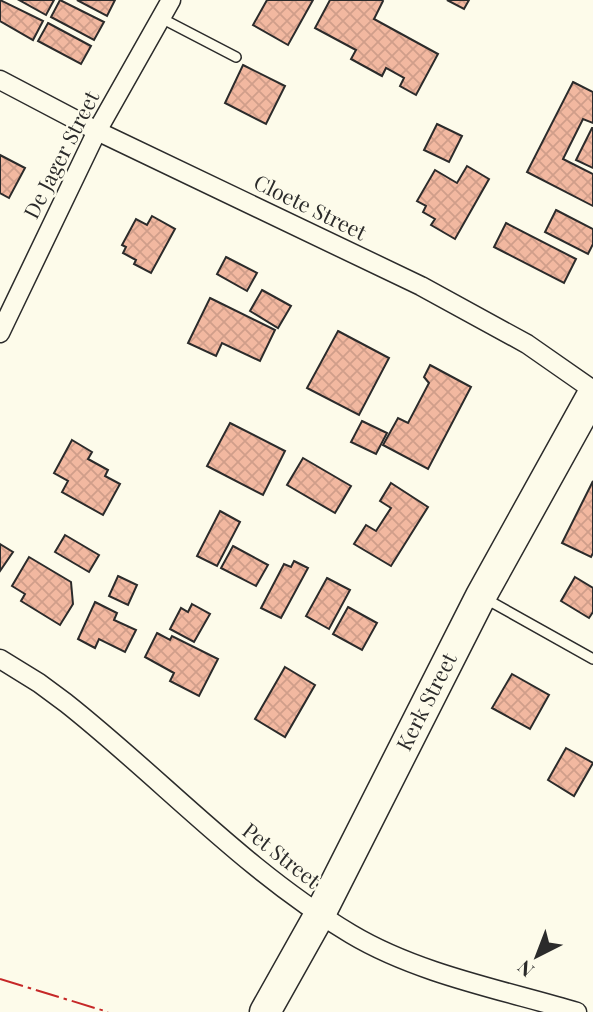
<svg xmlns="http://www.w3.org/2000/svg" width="593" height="1012" viewBox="0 0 593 1012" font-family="'Playfair Display',serif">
<defs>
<pattern id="building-cross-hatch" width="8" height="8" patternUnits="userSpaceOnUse" patternTransform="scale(1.75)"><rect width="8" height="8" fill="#f2b8a0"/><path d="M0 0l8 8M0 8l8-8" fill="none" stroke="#d09e8a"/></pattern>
</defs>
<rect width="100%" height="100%" fill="#fdfbea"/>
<g fill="url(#building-cross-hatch)" stroke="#2b2b2b" stroke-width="2">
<path d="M0,0L43,21L33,40L0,21Z"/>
<path d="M19,0H54L46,15Z"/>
<path d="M60,0L104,22L94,40L51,17Z"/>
<path d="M77,0H115L107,16Z"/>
<path d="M267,0H313L288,45L253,25Z"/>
<path d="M330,0H382L383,1L374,19L438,54L416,95L400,86L404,78L386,68L382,76L351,59L356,50L315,28Z"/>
<path d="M447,0H469L464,9Z"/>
<path d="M48,23L91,46L81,64L38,41Z"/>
<path d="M243,65L285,86L266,124L225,103Z"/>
<path d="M573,82L593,92V123L583,119L563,159L593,174V206L527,172Z"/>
<path d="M437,124L462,136L449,162L424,150Z"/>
<path d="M592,128H593V168L576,160Z"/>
<path d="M0,155L25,168L9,198L0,193Z"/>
<path d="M467,166L489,179L455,239L431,225L435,219L423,212L426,206L417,201L435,170L457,183Z"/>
<path d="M556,210L593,229V244L588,254L545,232Z"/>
<path d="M152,216L175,229L151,273L134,264L136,260L123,253L126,247L122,245L136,219L147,225Z"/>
<path d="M506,223L576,259L564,283L494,247Z"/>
<path d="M226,257L257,273L247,291L217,274Z"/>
<path d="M262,290L291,306L278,328L250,311Z"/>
<path d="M210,298L275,330L260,361L222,343L216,356L188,343Z"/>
<path d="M338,331L389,358L359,415L307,388Z"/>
<path d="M430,365L471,387L428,469L383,445L398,418L408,423L429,383L424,377Z"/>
<path d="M362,421L387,433L376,454L351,442Z"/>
<path d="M230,423L285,451L263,495L207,466Z"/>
<path d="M72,440L92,452L88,459L108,470L105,476L120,484L103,515L62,492L68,481L54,473Z"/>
<path d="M303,458L351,486L335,513L287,485Z"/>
<path d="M593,481V553L591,557L562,543Z"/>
<path d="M391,483L428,507L391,566L354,544L366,525L376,531L391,508L380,501Z"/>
<path d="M220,511L240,522L217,566L197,556Z"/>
<path d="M65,535L99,555L89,572L55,552Z"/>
<path d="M0,544L13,552L0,571Z"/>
<path d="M233,546L268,565L256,586L221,568Z"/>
<path d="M29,557L71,582L73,604L60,625L21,601L25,594L12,586Z"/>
<path d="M294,561L308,568L281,618L261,608L284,564L291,567Z"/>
<path d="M118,576L137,585L128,605L109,596Z"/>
<path d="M575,577L593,588V612L589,618L561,601Z"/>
<path d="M327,578L350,590L329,629L306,616Z"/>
<path d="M95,602L117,613L114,620L136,630L125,652L99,639L95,648L78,639Z"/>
<path d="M192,604L210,614L194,642L170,629L181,608L188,612Z"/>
<path d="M348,607L377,623L362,650L333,634Z"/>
<path d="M157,633L170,640L172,636L218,659L199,696L170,681L174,673L145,657Z"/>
<path d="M285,667L315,685L285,737L255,719Z"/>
<path d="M512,674L549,695L530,729L492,708Z"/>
<path d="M566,748L593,763L574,796L548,780Z"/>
</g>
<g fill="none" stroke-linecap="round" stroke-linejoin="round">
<g stroke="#2b2b2b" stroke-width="12">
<g id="service">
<path d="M161,18L236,57"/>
<path d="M486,599L593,659"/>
</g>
</g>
<g stroke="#2b2b2b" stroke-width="21">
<g id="minor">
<path d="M0,80L97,131L421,286L527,344L593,390"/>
<path d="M0,333L97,131L171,0"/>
<path d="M0,659L39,683L66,703C162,779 245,871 351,934C418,974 503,990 577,1012"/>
</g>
</g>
<g stroke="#2b2b2b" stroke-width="33">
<path id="trunk" d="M265,1012L320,914L481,596L593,394"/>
</g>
<use href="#service" stroke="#fdfbea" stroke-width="9"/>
<use href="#minor" stroke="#fdfbea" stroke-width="18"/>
<use href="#trunk" stroke="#fdfbea" stroke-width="30"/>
<path stroke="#c62828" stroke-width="2" stroke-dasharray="24 5 3.5 5" stroke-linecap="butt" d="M0,979L108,1012"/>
</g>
<g text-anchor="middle" stroke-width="5" stroke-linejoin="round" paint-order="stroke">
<g font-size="21" fill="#2b2b2b" stroke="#fdfbea">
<text transform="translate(62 155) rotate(-63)" y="7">De Jager Street</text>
<text transform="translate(310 208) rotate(26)" y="7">Cloete Street</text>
<text transform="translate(427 702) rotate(-63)" y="7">Kerk Street</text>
<text transform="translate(281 856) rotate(38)" y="7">Pet Street</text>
</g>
</g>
<g transform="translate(537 956) rotate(222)" stroke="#fdfbea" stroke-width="5" paint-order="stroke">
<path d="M0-5L12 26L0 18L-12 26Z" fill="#2b2b2b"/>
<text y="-10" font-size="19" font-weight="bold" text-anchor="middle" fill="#2b2b2b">N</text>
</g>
</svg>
